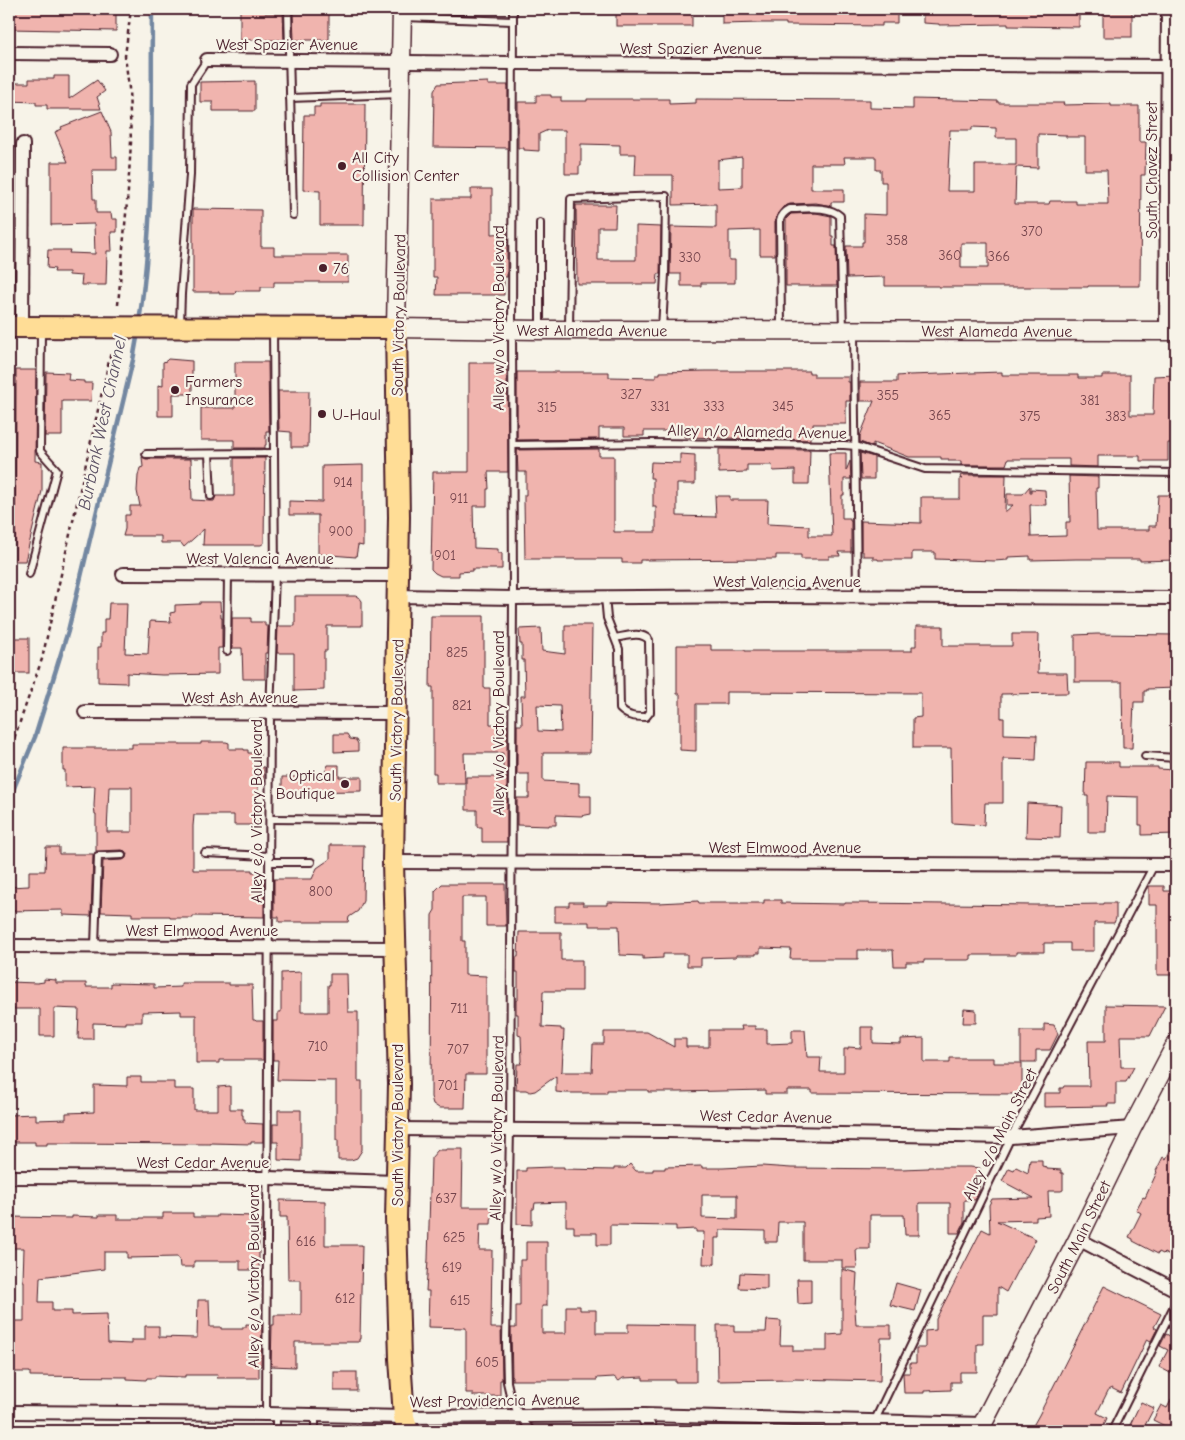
<svg xmlns="http://www.w3.org/2000/svg" width="1185" height="1440" viewBox="0 0 1185 1440" font-family="'Comic Neue',sans-serif">
<rect width="100%" height="100%" fill="#f7f3e8"/>
<filter id="ink" filterUnits="userSpaceOnUse"><feTurbulence type="fractalNoise" baseFrequency=".02" numOctaves="2"/><feDisplacementMap in="SourceGraphic" scale="10" xChannelSelector="R" yChannelSelector="G"/><feConvolveMatrix kernelMatrix="1 2 1 2 8 2 1 2 1" color-interpolation-filters="sRGB"/></filter>
<g filter="url(#ink)">
<g fill="none" stroke-linecap="round" stroke-linejoin="round">
<g stroke="#7387a1" stroke-width="4.5">
<path d="M139,322C155,218 151,113 152,9"/>
<path d="M9,800L35,737L68,631L133,360L138,332"/>
</g>
</g>
<g fill="#f0b4ae" stroke="#4a1f2b" fill-rule="evenodd">
<path d="M9,9H113V10H116V31L9,29Z"/>
<path d="M240,9H265V13H283L284,40H240Z"/>
<path d="M294,9H329V40H294L293,13H294Z"/>
<rect x="616" y="9" width="76" height="17"/>
<path d="M722,9H897V23H882V26L786,25V23H761L722,24Z"/>
<path d="M923,9H1058V13H1079V27L1008,26V24L939,25V24L923,23Z"/>
<rect x="1103" y="12" width="29" height="25"/>
<path d="M54,76H69V99L97,80L105,91L97,97L101,109H47V105H36V102L9,101V83H29V79H54Z"/>
<path d="M255,81V111H213V102H200V82Z"/>
<path d="M488,82V85H508V148L433,147L434,91L438,84Z"/>
<path d="M536,95H551V97H561V101H587V99H669V104L696,103V99L870,100V108L913,109V99L998,101V103H1064L1063,105L1111,104V106H1139V142H1146L1145,175H1141L1140,286H1088V287H939V286H885V277L847,278L846,246H862V242H864V214L886,215V182H881V170H876V157H844L845,164H811V189H844V202H831V206L816,203L790,204L783,207L778,213L775,220V255H760V230L729,231V260H735V283H701V286H681V274H670L671,227L716,228V204L673,205V175H635L636,154H620V145L581,144V166H579V174H565V130H548L539,134V151L524,150V148H518V102H536ZM972,127L996,128V138H1016V165H975V191H947L950,130H972ZM1038,134L1066,135V137H1085V170H1107L1108,204H1076V201H1050L1049,204H1015L1016,167L1038,168ZM742,157V187L718,188V160ZM961,243H988V268H961Z"/>
<path d="M320,104H365L364,225H320V191L303,190L304,115H314V107H320Z"/>
<path d="M102,111L111,132L112,157H117V170H92L93,199H96V213H111L112,219H117V232H111L112,251H107L106,285H81L82,276L69,275V272H54L55,269L47,268L48,250H70L69,253L95,254L94,224L51,225V162H68L55,132L62,129L61,127Z"/>
<path d="M471,189H492V234L507,233V277H504V295H436L437,277H433V199H471Z"/>
<path d="M576,205H616L615,227H598V260H636V226L661,227L660,274H658L657,284H577Z"/>
<path d="M193,209L261,210V247H274V255H348V282H274V287H261V291H236L235,294H219V292H193Z"/>
<path d="M816,213L831,216V236H833V246H836L837,286H786V219L791,214Z"/>
<path d="M168,359L192,361V394H173V416H158V385L163,386V362L166,361Z"/>
<path d="M235,362H268L269,431H266V445H265V448H234V440H201V408H235Z"/>
<path d="M469,363H499L507,371L508,472H488L489,489H487V506H473L474,548L498,549V553H502V569H472V571L459,572V576H441L435,573L431,569L433,472H469Z"/>
<path d="M16,370H36L35,461L42,462V491L25,561H15Z"/>
<path d="M706,371H809V373H814V377H848V382H850V401H846V424H813V436H810V440L684,437V431H644V436H624V428H599V439L517,440V372H609V377L656,378V374H660V372Z"/>
<path d="M46,372L69,373L68,380L84,381V383H92L91,401H62V436H45Z"/>
<path d="M1002,372V375H1078V378H1102V375H1130V415H1153L1154,376L1176,375V443H1168V461H1140V456H1098V467L1069,466V459H1008L1006,465H961V461H948V459H941V457H909L873,443V447L860,442V436L874,401H860V382H897V376L909,375Z"/>
<path d="M278,391H309L308,447H291V432L279,431Z"/>
<path d="M599,449V456H614V532H656V507H653V478H650L651,462L680,463V454L695,455V484H677V516L716,517L715,496H730V500H768L767,524L809,526V536H832L829,453H846V471L850,461L851,479H844V495H842V518H850V521H851V552H839L840,556H829V559H801V555H776V559L640,560V563H622V559H525L524,500V495H526V472H518L517,450Z"/>
<path d="M719,449L810,450L809,484H795V470L773,471L772,465H747V472L719,473Z"/>
<path d="M860,453L874,457V479H861Z"/>
<path d="M142,457L146,459H191L192,500L211,501H214L216,496H234V458H265L264,543L261,545H203L204,529L184,547L181,543H161V536H123L125,529V515H130V506H140L137,491L138,476L140,468L143,467Z"/>
<path d="M363,465V546L358,545L356,557L318,554V515H289V501L322,502V466Z"/>
<path d="M961,475H1006L1005,512L1013,505H1007V494H1023L1030,486V493H1031V489L1045,490L1046,505H1030L1031,537L1066,536V522H1070L1069,476L1098,477V488H1096L1097,530H1149V526H1156L1158,495H1172V514H1176V560L1140,561V559H1076L1030,560V556L1008,557V560L994,561L935,559V552H912V560H878V559H873V556H863V551H861V521L921,523V497H933V499H960V478L963,479L960,477Z"/>
<path d="M295,596H356L359,597L362,601V626H327V651H324V690L294,691V653H277L278,626H295Z"/>
<path d="M200,602H220L221,618H222V648H218V674L162,675L127,673V683L98,682V647H101V633H104V619H108L109,603H127L125,653L148,654L150,621L171,622L170,613L175,612V605L200,604Z"/>
<path d="M431,616H484V688H490V724L507,725V774H503V753H464L465,783H436V773H433V687H430Z"/>
<path d="M232,618H251V622H265V626H268L267,653H265V679H243L242,648H232Z"/>
<path d="M565,625H592L590,753H543V781L579,783V796H591V814L581,816L556,815V825H549V826L517,825V798H529V774H517V725H522L521,696H525L524,660H522V644H520L519,629L541,628L542,651L565,654ZM537,705L560,706L561,732L538,731Z"/>
<path d="M916,626H943V646H1012V634H1039L1038,673H1067L1068,693L1001,694V718H1004V734L1037,735L1036,760L1003,759V803H985L984,825L952,823L951,748H913V718L921,717V693L726,692V704H696V751L680,750V694H677V645H711V650H745V651H912V646H916Z"/>
<path d="M1097,634L1176,635V688L1147,689V691H1144V702H1134L1132,748H1123L1122,682H1075V635Z"/>
<rect x="9" y="638" width="20" height="35"/>
<path d="M334,734H347L350,739L356,740L358,744V751L334,752Z"/>
<path d="M201,742H226L229,743V749H244V750H248V753H260V767H264V780H258V825H234V815H194L193,826V870H252V872H264V917L193,916V918H170V916H132V913L101,912L103,861L123,860L126,858L127,854L125,851L122,850L96,851V814H95L94,806L95,786L65,787V770H63V748H132V744H201ZM109,787H132V832H107Z"/>
<path d="M1086,762H1119V767H1158V769L1176,770V834L1142,835V825H1139V797L1107,796L1106,832H1088V796H1085Z"/>
<path d="M328,765H339V777H362V791L282,792V777H323Z"/>
<path d="M466,777H507V842H482V827H477V810H466Z"/>
<path d="M1027,803L1061,805L1060,838L1026,837Z"/>
<path d="M330,845H364L363,901L358,911L349,917L348,922H279V917H274V879H312L317,868L330,859Z"/>
<path d="M46,847H59V854H93L91,916L63,915V910L9,911V887L29,886V871H45Z"/>
<path d="M442,884H505L506,926H486V897H462V941H465V975L486,976V1074H466L465,1108H439L433,1104L431,1097L432,915L435,910V891Z"/>
<path d="M1149,886H1164V891H1176V975H1157V905H1149Z"/>
<path d="M764,900H781V903L845,904V903H857L1035,905L1104,904V903H1116V918L1114,923H1094V951H1070V943H1044V952H1016V955H971V959L969,960H924V962H906V966H894L893,950H858V959H790L791,949L760,948V953H756V955H736V957L701,958V966H687V954H663V958L643,959V956L620,955L619,926H589V922H555V906H569V902H583V905H607V902L659,903L698,901L699,903H764Z"/>
<path d="M519,932H561V960H582V991H543L542,1027L561,1028V1030H564L562,1071L561,1072H592L593,1044H604V1032H647L674,1047V1039H686V1047H709V1030H742L741,1026H755V1029H767V1044L792,1043V1030H805L807,1057H821L820,1072H844V1049H848V1047L861,1048V1027H873V1043L901,1044V1039L924,1038V1062H950V1058H993V1063H1022V1094L812,1093V1090H787V1094H765V1090L679,1092H648V1090H607V1093H566L556,1092V1076L535,1091L530,1092L526,1090H516L517,1064H521L522,1061L521,1036L518,1035V1014H516V1000H518V972H516V957H518Z"/>
<path d="M301,972V1012H328V985H330V974H347L348,1012H358V1081H362V1150L357,1158L351,1160H338V1140H336V1081L277,1080L278,1060H273V1021H278V1012H281V973Z"/>
<path d="M44,979L56,980V983H86V987H111V983L154,984V988L181,987V983H229V985H252L253,1020H255L256,1021H263V1060H219V1063H196V1015H181V1011L142,1012V1022H125V1024L93,1023V1039H78L79,1009L54,1008V1036H40V1009H9V982L37,983L44,982Z"/>
<path d="M1106,1005L1165,1006L1150,1036H1120L1121,1067H1134L1126,1082H1116V1104H1107L1108,1106L1044,1107V1093H1060V1088H1063L1064,1086H1089L1088,1041H1106Z"/>
<path d="M964,1009L976,1010V1023H963Z"/>
<path d="M1044,1024L1054,1025L1058,1034L1050,1050H1036V1062H1021V1031H1044Z"/>
<path d="M127,1077H141V1082H174V1089H194V1110H218V1087L230,1086V1109H242V1115H243V1119H245V1123L263,1124V1142H251V1144L211,1143V1144L57,1143H47V1145H35V1142H9V1115L36,1114V1120L66,1119V1113L94,1112V1085L127,1086Z"/>
<path d="M278,1110H301V1161L278,1160V1142H273V1124H278Z"/>
<path d="M1176,1139V1259L1164,1253L1163,1254L1159,1252L1158,1254L1133,1241V1239L1129,1237L1141,1213L1136,1210L1143,1197L1145,1198L1157,1172L1156,1171L1163,1157L1166,1159Z"/>
<path d="M446,1149H463L462,1207H492L491,1224H480L479,1250H492L491,1328H501L502,1380H500V1396H473V1393H466V1328L428,1327L429,1291H426L428,1259L431,1158L438,1150H446Z"/>
<path d="M1030,1160H1042V1166L1047,1167V1169L1061,1170V1173H1063V1190L1061,1191H1048L1049,1216L1036,1217V1220L997,1221L1036,1239L1026,1257L1025,1256L1006,1292L998,1287V1315H983V1344H977V1372H960V1382H951V1390L924,1391V1393H904L903,1373H910V1363H916V1348H925V1331L936,1330V1319L982,1229L990,1233L989,1205L992,1199L1034,1198L1002,1181L1009,1168L1014,1170L1016,1167L1028,1173Z"/>
<path d="M630,1164L636,1171H653V1169H665V1167L702,1166V1168H723L762,1166L791,1168L902,1169L928,1168V1167H970L980,1168L979,1191L975,1200H964V1223L959,1233H950V1203H919V1235H905L904,1215H870V1249H856L857,1268H842V1260H803V1222H778L777,1242H765V1231L720,1230V1238H715V1264H703L704,1232H696V1229L676,1230V1226L610,1225V1245H597V1233H574V1226H566V1202L535,1203L534,1209H532V1225L517,1224V1171H526V1168L552,1167H564V1169L614,1170V1168H626ZM702,1195H737V1219L702,1218Z"/>
<path d="M280,1200L325,1201V1245H362L360,1339H359V1342H295V1367L271,1366L272,1325H274V1315H301V1280H288L287,1217H280Z"/>
<path d="M163,1213H193V1217H217V1215L255,1216V1218L261,1219V1232H259V1270H240V1261H194V1267H180L179,1258L177,1257L127,1258V1252H104V1269L40,1277L39,1302H52V1311H72V1315L107,1314L108,1343L131,1344V1340H145V1326H159V1337L197,1338L198,1300H209L210,1327H221V1329H243V1327H246V1324L262,1325L261,1366H259V1378H217L218,1375H185V1377L155,1376V1378H147L146,1380L127,1379V1377L30,1376V1372H9V1321H24V1281H23L24,1248H9V1217L72,1218V1216L99,1217V1215H117V1219H140V1218H163Z"/>
<path d="M526,1242H547V1306H542V1333H566V1306H580V1310H596V1333H628V1324L696,1325V1382H675V1380H643V1377L623,1378L619,1381L614,1377L597,1378V1380H512L511,1328H516V1306H520V1260H526Z"/>
<path d="M842,1269L857,1273L855,1309L856,1325H891V1338H881L880,1381L793,1379V1380L718,1381L717,1325H734V1332H766L767,1320L781,1321L780,1345H793V1351H827V1335L842,1334Z"/>
<path d="M740,1273L767,1274V1289L739,1288Z"/>
<path d="M797,1279H811V1303L798,1304Z"/>
<path d="M896,1283L921,1290L915,1311L890,1305Z"/>
<path d="M1104,1286L1161,1314L1154,1327L1157,1329L1151,1341L1147,1339L1121,1393L1111,1388V1389H1109L1097,1413L1107,1418L1101,1431H1030L1039,1415Z"/>
<path d="M1166,1334L1174,1338L1176,1334V1376L1159,1367L1168,1350L1160,1346Z"/>
<rect x="334" y="1372" width="23" height="19"/>
<path d="M1176,1391V1419L1171,1429L1153,1420L1161,1405L1167,1408Z"/>
<path d="M1141,1402L1154,1408L1142,1431H1127Z"/>
</g>
<g fill="none" stroke-linecap="round" stroke-linejoin="round">
<g stroke="#4a1f2b" stroke-width="10">
<g id="service">
<path d="M288,9L293,215"/>
<path d="M513,9L512,329L513,598L510,1129L506,1342L507,1382L511,1399L520,1416L531,1431"/>
<path d="M404,17L513,21"/>
<path d="M290,98L400,94"/>
<path d="M180,324L181,294L190,175L191,84L207,60"/>
<path d="M569,328L571,199L666,196L665,274L662,329"/>
<path d="M540,329V223"/>
<path d="M781,329L780,221C781,215 784,212 790,209C805,209 828,205 840,216L843,329"/>
<path d="M854,332L857,597"/>
<path d="M513,445L650,443L844,445L856,446L925,469L1176,473"/>
<path d="M146,454L273,453"/>
<path d="M209,454L211,496"/>
<path d="M29,574L57,470L40,451L41,329"/>
<path d="M605,597L607,618L619,649L620,709C628,717 635,717 646,717L650,712L649,640C641,631 627,636 615,638"/>
<path d="M227,651L228,575"/>
<path d="M1145,756L1176,758"/>
<path d="M270,819L390,820"/>
<path d="M205,853L270,856"/>
<path d="M270,862H311"/>
<path d="M95,946L98,856L122,855"/>
<path d="M266,1414L270,713L275,575L273,330"/>
<path d="M276,1414V1431"/>
<path d="M315,1415V1431"/>
<path d="M875,1420L1011,1137L1154,865"/>
<path d="M1112,1431L1176,1302"/>
</g>
</g>
<g stroke="#4a1f2b" stroke-width="16">
<g id="minor">
<path d="M9,53L110,54"/>
<path d="M207,60L512,63L1176,66"/>
<path d="M22,327L23,144"/>
<path d="M1166,331L1168,9"/>
<path d="M123,574L397,575"/>
<path d="M397,596L513,598L767,596L1176,598"/>
<path d="M85,712L396,713"/>
<path d="M393,862L1176,865"/>
<path d="M9,946L396,948"/>
<path d="M398,1129L666,1131L1011,1137L1132,1128"/>
<path d="M9,1177L268,1178L397,1182"/>
<path d="M1078,1239L1176,1290"/>
<path d="M9,1412L266,1414L404,1417L643,1415L982,1424"/>
<path d="M643,1415L651,1431"/>
</g>
</g>
<g stroke="#4a1f2b" stroke-width="21">
<g id="secondary">
<path id="s1" d="M402,9L396,328L540,330L1176,331"/>
<path id="s2" d="M979,1431L1078,1239L1132,1128L1176,1044"/>
</g>
</g>
<g stroke="#4a1f2b" stroke-width="24">
<path id="primary" d="M9,327L396,328L399,517L393,862L399,1084L396,1219L400,1359L404,1417L408,1431"/>
</g>
<g stroke="#4a1f2b" stroke-width="2.5" stroke-dasharray="4 4" stroke-linecap="butt">
<path d="M118,305L128,191L131,142L129,88L125,56L131,9"/>
<path d="M9,753L42,659L111,352"/>
</g>
<use href="#service" stroke="#f7f3e8" stroke-width="6"/>
<use href="#minor" stroke="#f7f3e8" stroke-width="12"/>
<use href="#secondary" stroke="#f7f3e8" stroke-width="18"/>
<use href="#primary" stroke="#ffdd96" stroke-width="20"/>
</g>
</g>
<g fill="#4a1f2b" stroke="#f7f3e8" stroke-width="2">
<circle cx="342" cy="166" r="5"/>
<circle cx="323" cy="268" r="5"/>
<circle cx="175" cy="390" r="5"/>
<circle cx="322" cy="414" r="5"/>
<circle cx="345" cy="784" r="5"/>
</g>
<g text-anchor="middle" stroke-width="4.5" stroke-linejoin="round" paint-order="stroke">
<g font-size="14" fill="#74444c">
<text x="1032" y="236">370</text>
<text x="897" y="245">358</text>
<text x="950" y="260">360</text>
<text x="999" y="261">366</text>
<text x="690" y="262">330</text>
<text x="631" y="399">327</text>
<text x="888" y="400">355</text>
<text x="1090" y="405">381</text>
<text x="660" y="411">331</text>
<text x="714" y="411">333</text>
<text x="783" y="411">345</text>
<text x="547" y="412">315</text>
<text x="940" y="420">365</text>
<text x="1030" y="421">375</text>
<text x="1116" y="421">383</text>
<text x="343" y="487">914</text>
<text x="459" y="503">911</text>
<text x="341" y="536">900</text>
<text x="445" y="560">901</text>
<text x="457" y="657">825</text>
<text x="462" y="710">821</text>
<text x="321" y="896">800</text>
<text x="459" y="1013">711</text>
<text x="318" y="1051">710</text>
<text x="458" y="1054">707</text>
<text x="448" y="1090">701</text>
<text x="446" y="1203">637</text>
<text x="454" y="1242">625</text>
<text x="306" y="1246">616</text>
<text x="452" y="1272">619</text>
<text x="345" y="1303">612</text>
<text x="460" y="1305">615</text>
<text x="487" y="1367">605</text>
</g>
<g font-size="16" fill="#4a1f2b" stroke="#f7f3e8">
<text x="287" y="50">West Spazier Avenue</text>
<text x="691" y="54">West Spazier Avenue</text>
<text transform="translate(1151 170) rotate(-90)" y="6">South Chavez Street</text>
<text transform="translate(398 315) rotate(-89)" y="6">South Victory Boulevard</text>
<text transform="translate(498 318) rotate(-90)" y="6">Alley w/o Victory Boulevard</text>
<text dy="6" stroke="none"><textPath href="#s1" startOffset="515">West Alameda Avenue</textPath></text>
<text dy="6" stroke="none"><textPath href="#s1" startOffset="920">West Alameda Avenue</textPath></text>
<text transform="translate(757 431) rotate(1)" y="6">Alley n/o Alameda Avenue</text>
<text x="260" y="564">West Valencia Avenue</text>
<text x="787" y="587">West Valencia Avenue</text>
<text x="240" y="703">West Ash Avenue</text>
<text transform="translate(396 720) rotate(-89)" y="6">South Victory Boulevard</text>
<text transform="translate(498 723) rotate(-90)" y="6">Alley w/o Victory Boulevard</text>
<text transform="translate(256 811) rotate(-90)" y="6">Alley e/o Victory Boulevard</text>
<text x="785" y="853">West Elmwood Avenue</text>
<text x="202" y="936">West Elmwood Avenue</text>
<text transform="translate(766 1116) rotate(1)" y="6">West Cedar Avenue</text>
<text transform="translate(397 1125) rotate(-90)" y="6">South Victory Boulevard</text>
<text transform="translate(496 1128) rotate(-89)" y="6">Alley w/o Victory Boulevard</text>
<text transform="translate(999 1134) rotate(-63)" y="6">Alley e/o Main Street</text>
<text x="203" y="1168">West Cedar Avenue</text>
<text dy="6" stroke="none"><textPath href="#s2" startOffset="218">South Main Street</textPath></text>
<text transform="translate(253 1276) rotate(-90)" y="6">Alley e/o Victory Boulevard</text>
<text transform="translate(495 1400) rotate(-1)" y="6">West Providencia Avenue</text>
</g>
<g font-size="16" fill="#4a1f2b" stroke="#f7f3e8" text-anchor="start">
<text x="352" y="163">All City<tspan x="352" dy="18">Collision Center</tspan></text>
<text x="333" y="274">76</text>
<text x="185" y="387">Farmers<tspan x="185" dy="18">Insurance</tspan></text>
<text x="332" y="420">U-Haul</text>
<text x="335" y="781" text-anchor="end">Optical<tspan x="335" dy="18">Boutique</tspan></text>
</g>
<g font-size="18" font-style="italic" fill="#5e5366" stroke="#f7f3e8">
<text transform="translate(102 423) rotate(-78)" y="6">Burbank West Channel</text>
</g>
</g>
<rect width="1185" height="1440" fill="none" stroke="#f7f3e8" stroke-width="30"/>
<rect x="15" y="15" width="1155" height="1410" fill="none" stroke="#4a1f2b" stroke-width="2" filter="url(#ink)"/>
</svg>
